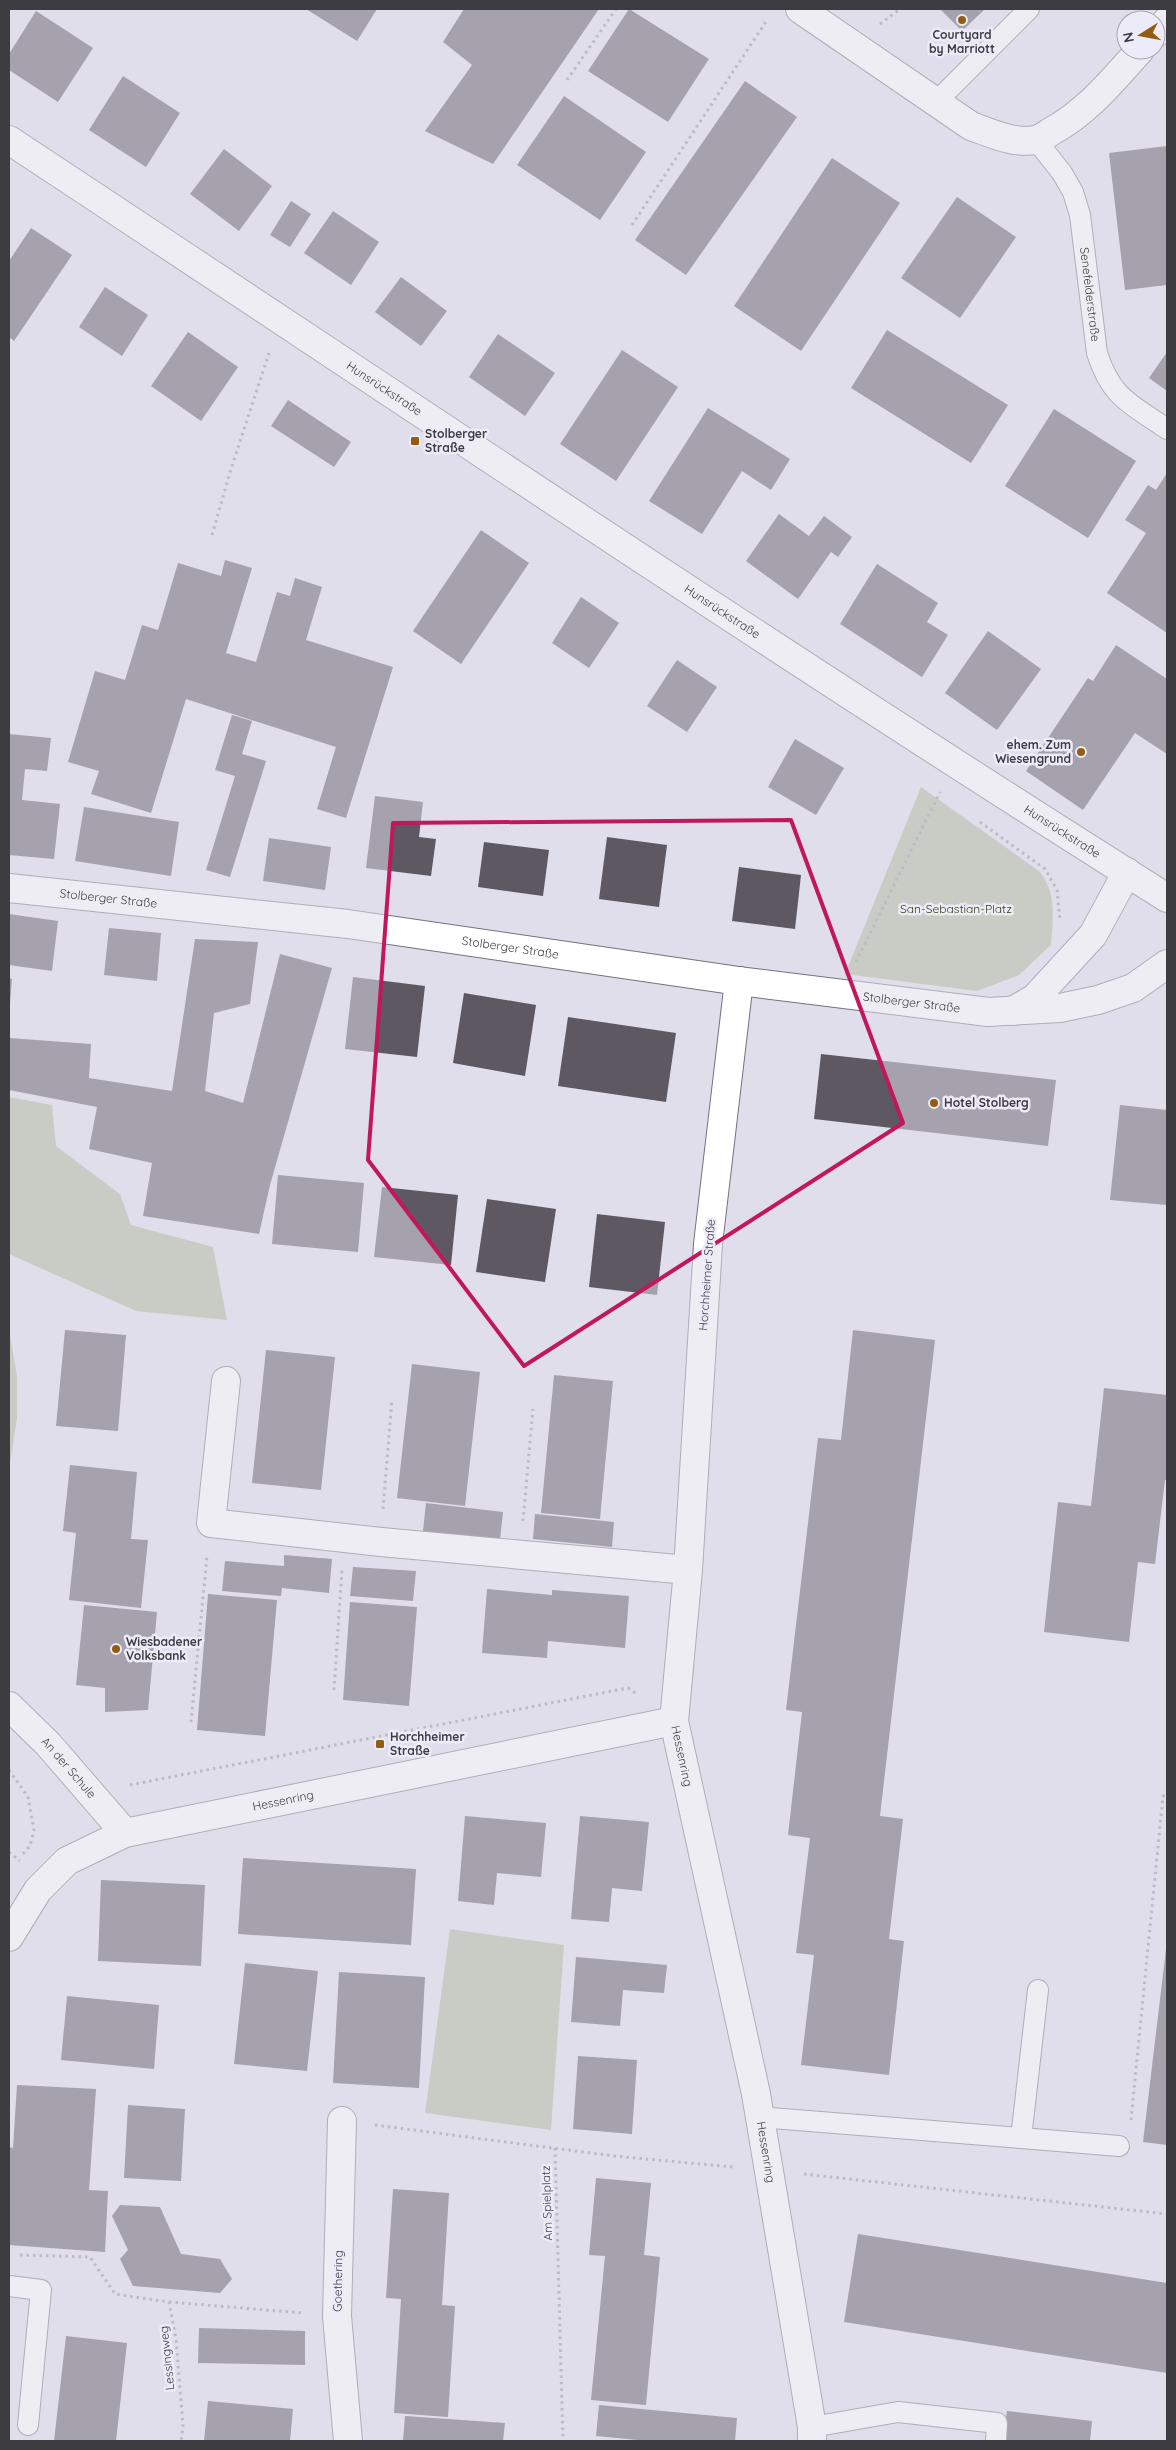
<svg xmlns="http://www.w3.org/2000/svg" width="1176" height="2450" viewBox="0 0 1176 2450" font-family="Quicksand,sans-serif">
<rect width="100%" height="100%" fill="#e0deeb"/>
<g fill="#aeb796">
<path d="M921,787L1039,871C1057,892 1053,918 1051,945L1019,975L977,991L845,974Z"/>
<path d="M9,1097L52,1105L56,1146L120,1194L131,1225L213,1247L227,1320L136,1311L9,1254Z"/>
<path d="M9,1328L17,1376V1418L9,1470Z"/>
<path d="M450,1929L564,1945L551,2130L425,2113Z"/>
</g>
<g fill="#5d5862">
<path d="M306,9H377L357,41Z"/>
<path d="M464,9H599L493,164L425,131L472,65L443,42Z"/>
<path d="M629,9L709,59L668,122L588,71Z"/>
<path d="M940,9H985L962,31Z"/>
<path d="M36,11L93,48L58,102L9,70V54Z"/>
<path d="M123,76L180,113L146,167L89,130Z"/>
<path d="M745,81L797,117L686,275L635,240Z"/>
<path d="M564,96L646,152L600,220L517,165Z"/>
<path d="M1167,146V285L1125,290L1109,153Z"/>
<path d="M224,149L272,186L239,231L190,194Z"/>
<path d="M832,158L900,203L801,351L734,306Z"/>
<path d="M957,197L1016,237L960,318L901,278Z"/>
<path d="M291,201L311,214L290,247L270,235Z"/>
<path d="M333,211L379,242L351,285L304,253Z"/>
<path d="M31,228L72,255L14,341L9,337V261Z"/>
<path d="M401,277L447,311L421,346L375,312Z"/>
<path d="M105,287L148,315L122,356L79,327Z"/>
<path d="M887,330L1008,405L971,463L851,388Z"/>
<path d="M188,332L238,367L201,421L151,386Z"/>
<path d="M498,334L555,373L525,416L469,377Z"/>
<path d="M622,350L678,387L616,481L560,444Z"/>
<path d="M1167,352V391L1149,378Z"/>
<path d="M288,400L351,442L334,467L271,426Z"/>
<path d="M708,408L790,459L771,490L742,471L702,534L649,501Z"/>
<path d="M1054,409L1136,461L1088,538L1005,486Z"/>
<path d="M1167,473V633L1107,593L1146,533L1125,520L1148,485L1156,490Z"/>
<path d="M779,514L809,536L824,516L852,537L838,557L831,552L798,599L746,561Z"/>
<path d="M481,530L529,563L461,664L413,631Z"/>
<path d="M225,560L252,568L226,653L256,662L277,592L290,596L295,578L322,587L306,640L393,667L346,818L317,809L336,747L186,699L151,813L91,794L99,771L68,762L95,671L125,680L142,625L158,630L178,563L221,576Z"/>
<path d="M877,564L938,603L927,622L948,635L922,677L840,624Z"/>
<path d="M581,597L619,623L589,668L552,643Z"/>
<path d="M988,631L1041,669L997,730L945,693Z"/>
<path d="M1116,645L1167,679V754L1135,733L1083,810L1026,771L1088,678L1093,681Z"/>
<path d="M677,660L717,687L687,732L647,706Z"/>
<path d="M232,715L252,721L242,754L266,761L230,877L206,870L235,776L215,770Z"/>
<path d="M9,734L51,738L47,771L25,769L22,800L60,804L54,859L9,855Z"/>
<path d="M795,739L844,768L816,815L768,787Z"/>
<path d="M375,796L423,802L419,837L436,839L431,876L366,868Z"/>
<path d="M84,807L179,822L171,876L75,861Z"/>
<path d="M607,837L667,845L659,907L599,899Z"/>
<path d="M269,838L331,847L325,890L263,881Z"/>
<path d="M484,842L549,850L543,896L478,887Z"/>
<path d="M739,867L801,875L795,929L732,921Z"/>
<path d="M9,914L58,921L52,971L9,965Z"/>
<path d="M109,928L161,933L157,981L104,975Z"/>
<path d="M195,939L258,942L250,1004L214,1013L205,1091L243,1103L280,954L332,968L270,1185L259,1234L143,1216L152,1163L89,1149L97,1107L9,1090V1038L91,1044L89,1078L172,1091Z"/>
<path d="M353,977L425,986L417,1057L345,1049Z"/>
<path d="M9,978L12,979L10,1004H9Z"/>
<path d="M464,993L536,1005L525,1076L453,1063Z"/>
<path d="M568,1017L676,1033L666,1102L558,1086Z"/>
<path d="M821,1054L1056,1080L1048,1146L814,1119Z"/>
<path d="M1120,1105L1167,1110V1205L1110,1200Z"/>
<path d="M278,1175L364,1183L358,1252L272,1244Z"/>
<path d="M382,1187L458,1195L451,1265L374,1257Z"/>
<path d="M487,1199L556,1209L545,1282L476,1272Z"/>
<path d="M597,1214L665,1222L657,1295L589,1287Z"/>
<path d="M65,1330L126,1335L118,1431L56,1426Z"/>
<path d="M853,1330L935,1340L880,1816L903,1819L889,1939L904,1941L889,2075L801,2065L814,1955L796,1953L810,1838L788,1835L802,1712L786,1710L818,1438L841,1440Z"/>
<path d="M266,1350L335,1357L321,1490L252,1483Z"/>
<path d="M412,1364L480,1372L465,1506L397,1498Z"/>
<path d="M554,1375L613,1381L600,1519L541,1513Z"/>
<path d="M1104,1388L1167,1395V1480H1165L1155,1564L1138,1562L1129,1642L1044,1632L1058,1502L1091,1506Z"/>
<path d="M70,1465L137,1472L131,1539L148,1540L141,1608L69,1600L76,1533L63,1531Z"/>
<path d="M426,1503L503,1512L500,1540L423,1531Z"/>
<path d="M535,1514L614,1522L612,1547L533,1539Z"/>
<path d="M284,1555L332,1559L329,1593L282,1588L281,1596L222,1591L225,1561L284,1566Z"/>
<path d="M353,1567L416,1571L413,1601L350,1596Z"/>
<path d="M487,1589L552,1595V1590L629,1596L625,1648L548,1641L547,1658L482,1653Z"/>
<path d="M208,1594L277,1600L265,1736L197,1730Z"/>
<path d="M350,1602L417,1607L409,1706L343,1700Z"/>
<path d="M84,1605L157,1612L148,1710L105,1712V1688L76,1685Z"/>
<path d="M465,1816L546,1823L541,1877L497,1873L494,1905L458,1901Z"/>
<path d="M580,1816L649,1822L642,1891L612,1888L609,1922L571,1919Z"/>
<path d="M243,1858L416,1869L411,1945L238,1934Z"/>
<path d="M101,1880L205,1885L201,1966L98,1961Z"/>
<path d="M1166,1949H1167V2145L1143,2142Z"/>
<path d="M576,1957L667,1965L664,1993L623,1990L620,2026L571,2022Z"/>
<path d="M245,1963L318,1971L307,2071L234,2064Z"/>
<path d="M339,1972L425,1977L419,2088L333,2083Z"/>
<path d="M67,1996L159,2005L154,2069L61,2060Z"/>
<path d="M578,2056L637,2060L632,2134L573,2129Z"/>
<path d="M17,2085L96,2089L89,2190L108,2191L105,2252L9,2245V2147L13,2148Z"/>
<path d="M128,2105L185,2109L181,2181L124,2178Z"/>
<path d="M596,2178L651,2183L644,2255L660,2257L646,2405L591,2400L605,2256L589,2255Z"/>
<path d="M393,2189L449,2193L442,2305L455,2306L448,2417L394,2413L401,2299L386,2298Z"/>
<path d="M120,2205L160,2207L181,2254L220,2259L232,2279L220,2293L133,2286L120,2259L128,2250L112,2216Z"/>
<path d="M858,2234L1167,2283V2373L844,2322Z"/>
<path d="M199,2328L305,2331V2365L198,2363Z"/>
<path d="M66,2336L127,2343L116,2441H54Z"/>
<path d="M208,2401L293,2409L290,2441H204Z"/>
<path d="M599,2405L737,2418L735,2441H648L596,2436Z"/>
<path d="M1007,2411L1092,2421L1090,2441H1003Z"/>
<path d="M405,2416L505,2423L503,2441H403Z"/>
</g>
<g fill="none" stroke-linecap="round" stroke-linejoin="round">
<g stroke="#74727d" stroke-width="22">
<g id="lane">
<path d="M936,102L1029,9"/>
<path id="s1" d="M1036,140L1062,173L1073,192L1080,215L1097,353C1111,398 1131,404 1167,429"/>
<path d="M760,2117L1021,2138L1038,1990"/>
<path d="M1021,2138L1119,2146"/>
<path d="M9,2286L41,2290L28,2425"/>
<path d="M812,2427L898,2412L997,2423L996,2441"/>
</g>
</g>
<g stroke="#74727d" stroke-width="30">
<g id="street">
<path d="M800,9L971,126C991,133 1014,144 1035,140C1041,139 1047,134 1052,131C1088,111 1113,80 1140,50"/>
<path d="M1156,33L1167,21"/>
<path id="s2" d="M9,888L348,924L739,981L988,1012L1060,1008L1098,1000L1133,988L1167,964"/>
<path id="s3" d="M739,981L708,1244L688,1570L674,1721L756,2094L812,2427V2441"/>
<path d="M1013,1011L1035,998L1093,935L1127,872"/>
<path d="M226,1381L211,1523L381,1542L688,1570"/>
<path id="s4" d="M9,1706L48,1744L125,1833"/>
<path id="s5" d="M9,1937L38,1890L67,1861L125,1833L674,1721"/>
<path d="M342,2121L337,2316L348,2441"/>
</g>
</g>
<g stroke="#74727d" stroke-width="30">
<g id="secondary">
<path id="s6" d="M9,140C394,394 776,652 1167,898"/>
</g>
</g>
<g stroke="#908f98" stroke-width="3" stroke-dasharray="2.5 4" stroke-linecap="butt">
<path d="M880,24L900,9"/>
<path d="M567,80L616,9"/>
<path d="M632,225L767,20"/>
<path d="M212,535L231,469L269,353"/>
<path d="M980,822L1045,869L1057,890L1060,920"/>
<path d="M856,962L940,792"/>
<path d="M383,1509L392,1399"/>
<path d="M523,1521L533,1409"/>
<path d="M334,1690L342,1570"/>
<path d="M191,1722L207,1556"/>
<path d="M9,1770L28,1797L34,1830L30,1846L21,1856"/>
<path d="M130,1785L628,1688L637,1694"/>
<path d="M9,1852L20,1861"/>
<path d="M1131,2120L1163,1796H1167"/>
<path d="M375,2125L614,2156L733,2167"/>
<path d="M555,2148L563,2441"/>
<path d="M804,2174L1167,2214"/>
<path d="M20,2255L90,2257L115,2294L169,2302L176,2339L183,2426L181,2441"/>
<path d="M169,2302L303,2313"/>
</g>
<use href="#lane" stroke="#fff" stroke-width="20"/>
<use href="#street" stroke="#fff" stroke-width="28"/>
<use href="#secondary" stroke="#fff" stroke-width="28"/>
</g>
<path d="M0 0H1176V2450H0ZM791,820L903,1123L524,1366L368,1160L393,823Z" fill="#e0deeb" fill-opacity=".55" fill-rule="evenodd"/>
<path fill="none" stroke="#c2185b" stroke-width="4" stroke-linejoin="round" d="M791,820L903,1123L524,1366L368,1160L393,823Z"/>
<g fill="#925d12" stroke="#eeebf8" stroke-width="2">
<circle cx="962" cy="20" r="5"/>
<rect x="410" y="436" width="10" height="10" rx="2.5"/>
<circle cx="1081" cy="752" r="5"/>
<circle cx="934" cy="1103" r="5"/>
<circle cx="116" cy="1649" r="5"/>
<rect x="375" y="1739" width="10" height="10" rx="2.5"/>
</g>
<g text-anchor="middle" stroke-width="5" stroke-linejoin="round" paint-order="stroke">
<g font-size="12" font-weight="bold" fill="#3d3c41" stroke="#eeebf8" text-anchor="start">
<text x="962" y="39" text-anchor="middle">Courtyard<tspan x="962" dy="14">by Marriott</tspan></text>
<text x="425" y="438">Stolberger<tspan x="425" dy="14">Straße</tspan></text>
<text x="1071" y="749" text-anchor="end">ehem. Zum<tspan x="1071" dy="14">Wiesengrund</tspan></text>
<text x="944" y="1107">Hotel Stolberg</text>
<text x="126" y="1646">Wiesbadener<tspan x="126" dy="14">Volksbank</tspan></text>
<text x="390" y="1741">Horchheimer<tspan x="390" dy="14">Straße</tspan></text>
</g>
<g font-size="12" fill="#3d3c41" stroke="#eeebf8">
<text dy="4" stroke="none"><textPath href="#s1" startOffset="168">Senefelderstraße</textPath></text>
<text dy="4" stroke="none"><textPath href="#s6" startOffset="450">Hunsrückstraße</textPath></text>
<text dy="4" stroke="none"><textPath href="#s6" startOffset="855">Hunsrückstraße</textPath></text>
<text dy="4" stroke="none"><textPath href="#s6" startOffset="1260">Hunsrückstraße</textPath></text>
<text dy="4" stroke="none"><textPath href="#s2" startOffset="100">Stolberger Straße</textPath></text>
<text dy="4" stroke="none"><textPath href="#s2" startOffset="505">Stolberger Straße</textPath></text>
<text dy="4" stroke="none"><textPath href="#s2" startOffset="910">Stolberger Straße</textPath></text>
<text transform="translate(707 1275) rotate(-86)" y="4">Horchheimer Straße</text>
<text dy="4" stroke="none"><textPath href="#s3" startOffset="779">Hessenring</textPath></text>
<text dy="4" stroke="none"><textPath href="#s4" startOffset="86">An der Schule</textPath></text>
<text dy="4" stroke="none"><textPath href="#s5" startOffset="322">Hessenring</textPath></text>
<text dy="4" stroke="none"><textPath href="#s3" startOffset="1184">Hessenring</textPath></text>
<text transform="translate(547 2203) rotate(-92)" y="4">Am Spielplatz</text>
<text transform="translate(338 2281) rotate(-89)" y="4">Goethering</text>
<text transform="translate(167 2358) rotate(-96)" y="4">Lessingweg</text>
</g>
<g font-size="12" fill="#343d0b" stroke="#eeebf8">
<text x="956" y="913">San-Sebastian-Platz</text>
</g>
</g>
<rect width="1176" height="2450" fill="none" stroke="#3d3c41" stroke-width="20"/>
<g transform="translate(1141 35) rotate(259)"><circle r="24" fill="#eeebf8" stroke="#a7a5af"/>
<path d="M0-4L9 19L0 12L-9 19Z" fill="#925d12"/>
<text y="-8" font-size="14" font-weight="bold" text-anchor="middle" fill="#3d3c41">N</text>
</g>
</svg>
